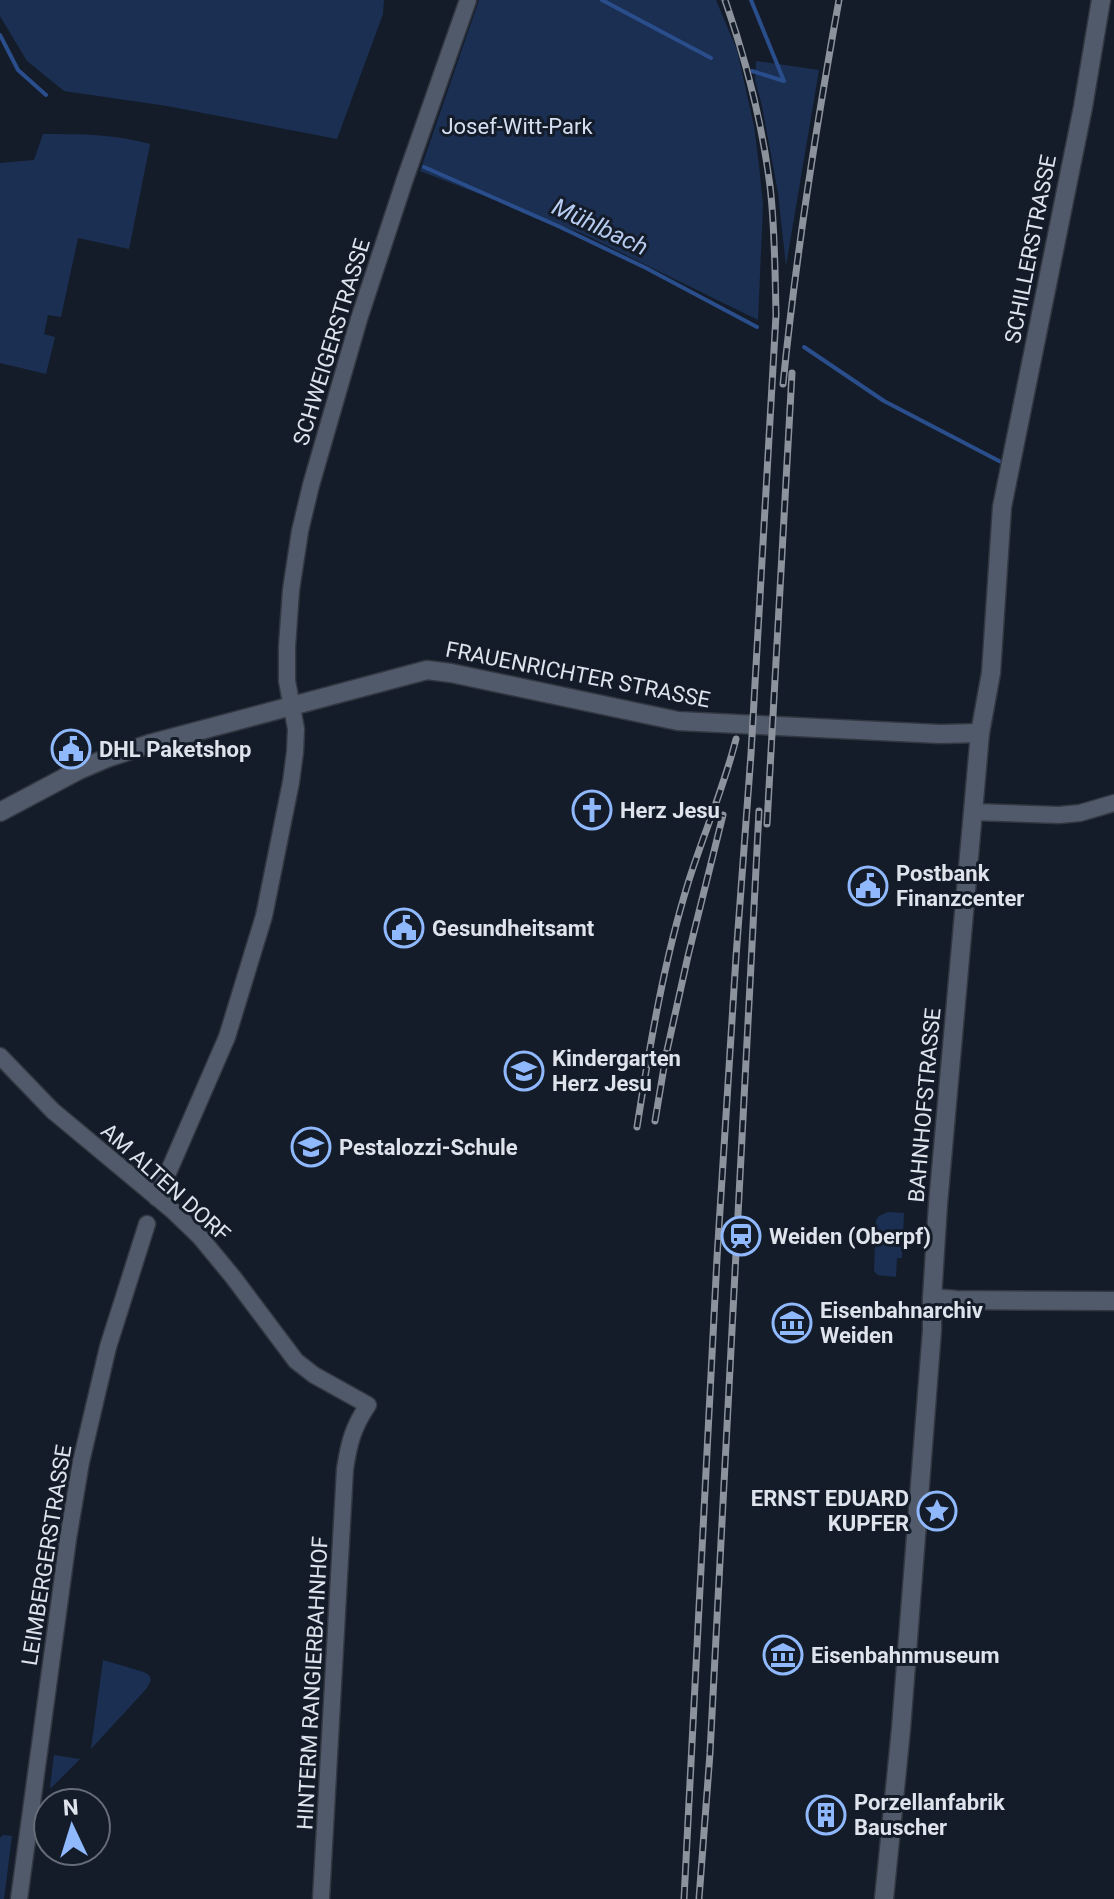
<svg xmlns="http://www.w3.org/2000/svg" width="1114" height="1899" viewBox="0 0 1114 1899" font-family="Roboto,sans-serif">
<rect width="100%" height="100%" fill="#141c29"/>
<g fill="#1b2f53">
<path d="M0,0H384L383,14L337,139L167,106L64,91L27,61L0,16Z"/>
<path d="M479,0H716L737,50L754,126L759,165L763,205L758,320L583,234L420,171Z"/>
<path d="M756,61L819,70L786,266L778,193L762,106L755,80Z"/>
<path d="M43,134C79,134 115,134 150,144L129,249L78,238L61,317L48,315L44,334L55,337L46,374L0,363V163L34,160Z"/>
<path d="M888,1212L904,1213L902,1258H897L896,1277L878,1275L874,1271L876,1220L879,1216Z"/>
<path d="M103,1660L144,1672L149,1675L151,1680L147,1688L91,1749Z"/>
<path d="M54,1755L80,1759L51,1788L50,1787Z"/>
<path d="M3,1835L12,1836L4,1899H0V1838Z"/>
</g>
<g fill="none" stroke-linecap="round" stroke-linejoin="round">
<g stroke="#2a4d8b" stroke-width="4">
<path d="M602,0L711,58"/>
<path d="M751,0L784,81L752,71"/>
<path d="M0,35L18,70L46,95"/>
<path d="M424,167L558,226L646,268L757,327"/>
<path d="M804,347L884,401L1001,462"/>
</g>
<g stroke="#323741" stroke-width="19">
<g id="tertiary">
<path d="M974,812L1059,815L1080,813L1114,803"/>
<path d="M0,1056L53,1111L172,1210L200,1237L233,1277L296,1361L314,1375L368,1405C353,1427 349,1443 345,1469L321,1899"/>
<path d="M157,1198L227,1037L264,916L291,782L295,752L296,729L287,681V647L291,590L300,531L311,485L359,319L405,179L468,0"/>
<path d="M19,1899L68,1539L81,1462L108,1347L147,1224"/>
</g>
</g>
<g stroke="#323741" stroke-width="21">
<g id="secondary">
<path d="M0,812L79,770L107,758L149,744L427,670L451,673L678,721L940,734L980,733"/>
<path d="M932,1298L957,1300L1114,1301"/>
<path d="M884,1899L901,1729L932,1330V1298L938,1204L980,733L991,673L1002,507L1083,107L1101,0"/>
</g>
</g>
<use href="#tertiary" stroke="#515a6a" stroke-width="16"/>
<use href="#secondary" stroke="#515a6a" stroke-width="18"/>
<g stroke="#8c939d" stroke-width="7">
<g id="rail">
<path d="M783,384C796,255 816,127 839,0"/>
<path d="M767,824L792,373"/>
<path d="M655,1121L666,1055L688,956L723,815"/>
<path d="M637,1127C650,1044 664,960 689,880C704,833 724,787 736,739"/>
<path d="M684,1899L717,1258L736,957L751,754L776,315C775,272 775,228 770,186C762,122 746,60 725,0"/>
<path d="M699,1899L710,1753L759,811"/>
</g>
</g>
<use href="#rail" stroke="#141c29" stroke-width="4" stroke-dasharray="12" stroke-linecap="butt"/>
</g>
<defs>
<g id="civic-ring" transform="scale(2)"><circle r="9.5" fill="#141c29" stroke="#90b8fd" stroke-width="1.5"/><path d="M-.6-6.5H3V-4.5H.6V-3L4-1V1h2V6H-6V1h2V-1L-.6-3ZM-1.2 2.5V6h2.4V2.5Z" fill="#90b8fd"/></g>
<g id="church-ring" transform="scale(2)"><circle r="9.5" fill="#141c29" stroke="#90b8fd" stroke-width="1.5"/><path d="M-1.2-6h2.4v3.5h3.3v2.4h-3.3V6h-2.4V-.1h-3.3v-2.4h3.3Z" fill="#90b8fd"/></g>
<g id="school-ring" transform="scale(2)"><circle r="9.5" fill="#141c29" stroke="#90b8fd" stroke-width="1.5"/><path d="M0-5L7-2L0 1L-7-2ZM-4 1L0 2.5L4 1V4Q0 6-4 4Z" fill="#90b8fd"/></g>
<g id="station-ring" transform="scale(2)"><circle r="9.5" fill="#141c29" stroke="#90b8fd" stroke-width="1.5"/><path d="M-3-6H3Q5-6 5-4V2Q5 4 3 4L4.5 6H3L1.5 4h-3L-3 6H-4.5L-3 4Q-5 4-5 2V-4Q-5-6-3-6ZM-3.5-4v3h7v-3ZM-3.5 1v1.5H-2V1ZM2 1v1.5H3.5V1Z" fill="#90b8fd"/></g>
<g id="museum-ring" transform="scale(2)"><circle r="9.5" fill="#141c29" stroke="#90b8fd" stroke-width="1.5"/><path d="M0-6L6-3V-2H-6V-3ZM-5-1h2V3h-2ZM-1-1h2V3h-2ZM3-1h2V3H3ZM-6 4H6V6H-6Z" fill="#90b8fd"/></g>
<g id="sight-ring" transform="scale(2)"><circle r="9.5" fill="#141c29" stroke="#90b8fd" stroke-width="1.5"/><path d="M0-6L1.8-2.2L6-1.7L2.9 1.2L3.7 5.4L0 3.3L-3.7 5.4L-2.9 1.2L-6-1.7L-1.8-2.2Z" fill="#90b8fd"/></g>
<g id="building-ring" transform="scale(2)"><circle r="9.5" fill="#141c29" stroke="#90b8fd" stroke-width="1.5"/><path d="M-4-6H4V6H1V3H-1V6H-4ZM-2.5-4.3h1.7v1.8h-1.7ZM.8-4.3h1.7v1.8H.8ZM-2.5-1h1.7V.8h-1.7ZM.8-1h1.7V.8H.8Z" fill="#90b8fd"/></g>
</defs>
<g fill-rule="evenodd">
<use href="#civic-ring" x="71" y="749"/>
<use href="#church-ring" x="592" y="810"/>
<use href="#civic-ring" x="868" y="886"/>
<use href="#civic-ring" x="404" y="928"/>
<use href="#school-ring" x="524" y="1071"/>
<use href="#school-ring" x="311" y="1147"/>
<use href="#station-ring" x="741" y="1236"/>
<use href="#museum-ring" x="792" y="1323"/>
<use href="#sight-ring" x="937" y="1511"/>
<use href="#museum-ring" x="783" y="1655"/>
<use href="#building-ring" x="826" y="1815"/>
</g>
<g text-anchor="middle" stroke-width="6" stroke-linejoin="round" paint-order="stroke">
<g font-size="22" fill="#d4dff1" stroke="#141c29">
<text x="517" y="134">Josef-Witt-Park</text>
</g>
<g font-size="22" fill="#dee3ec" stroke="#141c29">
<text transform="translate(1030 249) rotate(-79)" y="8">SCHILLERSTRASSE</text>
<text transform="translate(331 342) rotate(-73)" y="8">SCHWEIGERSTRASSE</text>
<text transform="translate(578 674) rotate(11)" y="8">FRAUENRICHTER STRASSE</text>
<text transform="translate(924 1105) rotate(-85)" y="8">BAHNHOFSTRASSE</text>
<text transform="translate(166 1182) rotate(42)" y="8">AM ALTEN DORF</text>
<text transform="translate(46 1555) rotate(-81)" y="8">LEIMBERGERSTRASSE</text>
<text transform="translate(312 1683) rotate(-87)" y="8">HINTERM RANGIERBAHNHOF</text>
</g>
<g font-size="22" font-weight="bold" fill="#dee3ec" stroke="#141c29" text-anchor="start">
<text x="99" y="757">DHL Paketshop</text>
<text x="620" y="818">Herz Jesu</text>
<text x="896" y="881">Postbank<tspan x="896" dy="25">Finanzcenter</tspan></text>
<text x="432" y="936">Gesundheitsamt</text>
<text x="552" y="1066">Kindergarten<tspan x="552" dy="25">Herz Jesu</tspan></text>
<text x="339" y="1155">Pestalozzi-Schule</text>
<text x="769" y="1244">Weiden (Oberpf)</text>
<text x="820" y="1318">Eisenbahnarchiv<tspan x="820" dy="25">Weiden</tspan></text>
<text x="909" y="1506" text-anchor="end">ERNST EDUARD<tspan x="909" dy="25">KUPFER</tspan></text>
<text x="811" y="1663">Eisenbahnmuseum</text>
<text x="854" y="1810">Porzellanfabrik<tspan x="854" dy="25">Bauscher</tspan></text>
</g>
<g font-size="24" font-style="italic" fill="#b7ccf1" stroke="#141c29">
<text transform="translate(600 227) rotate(25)" y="8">Mühlbach</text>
</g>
</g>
<g transform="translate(72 1827) rotate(356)"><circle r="38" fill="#141c29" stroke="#656c77" stroke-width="2"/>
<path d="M0-6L14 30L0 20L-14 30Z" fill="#90b8fd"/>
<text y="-12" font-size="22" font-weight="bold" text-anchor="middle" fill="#dee3ec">N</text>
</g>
</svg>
